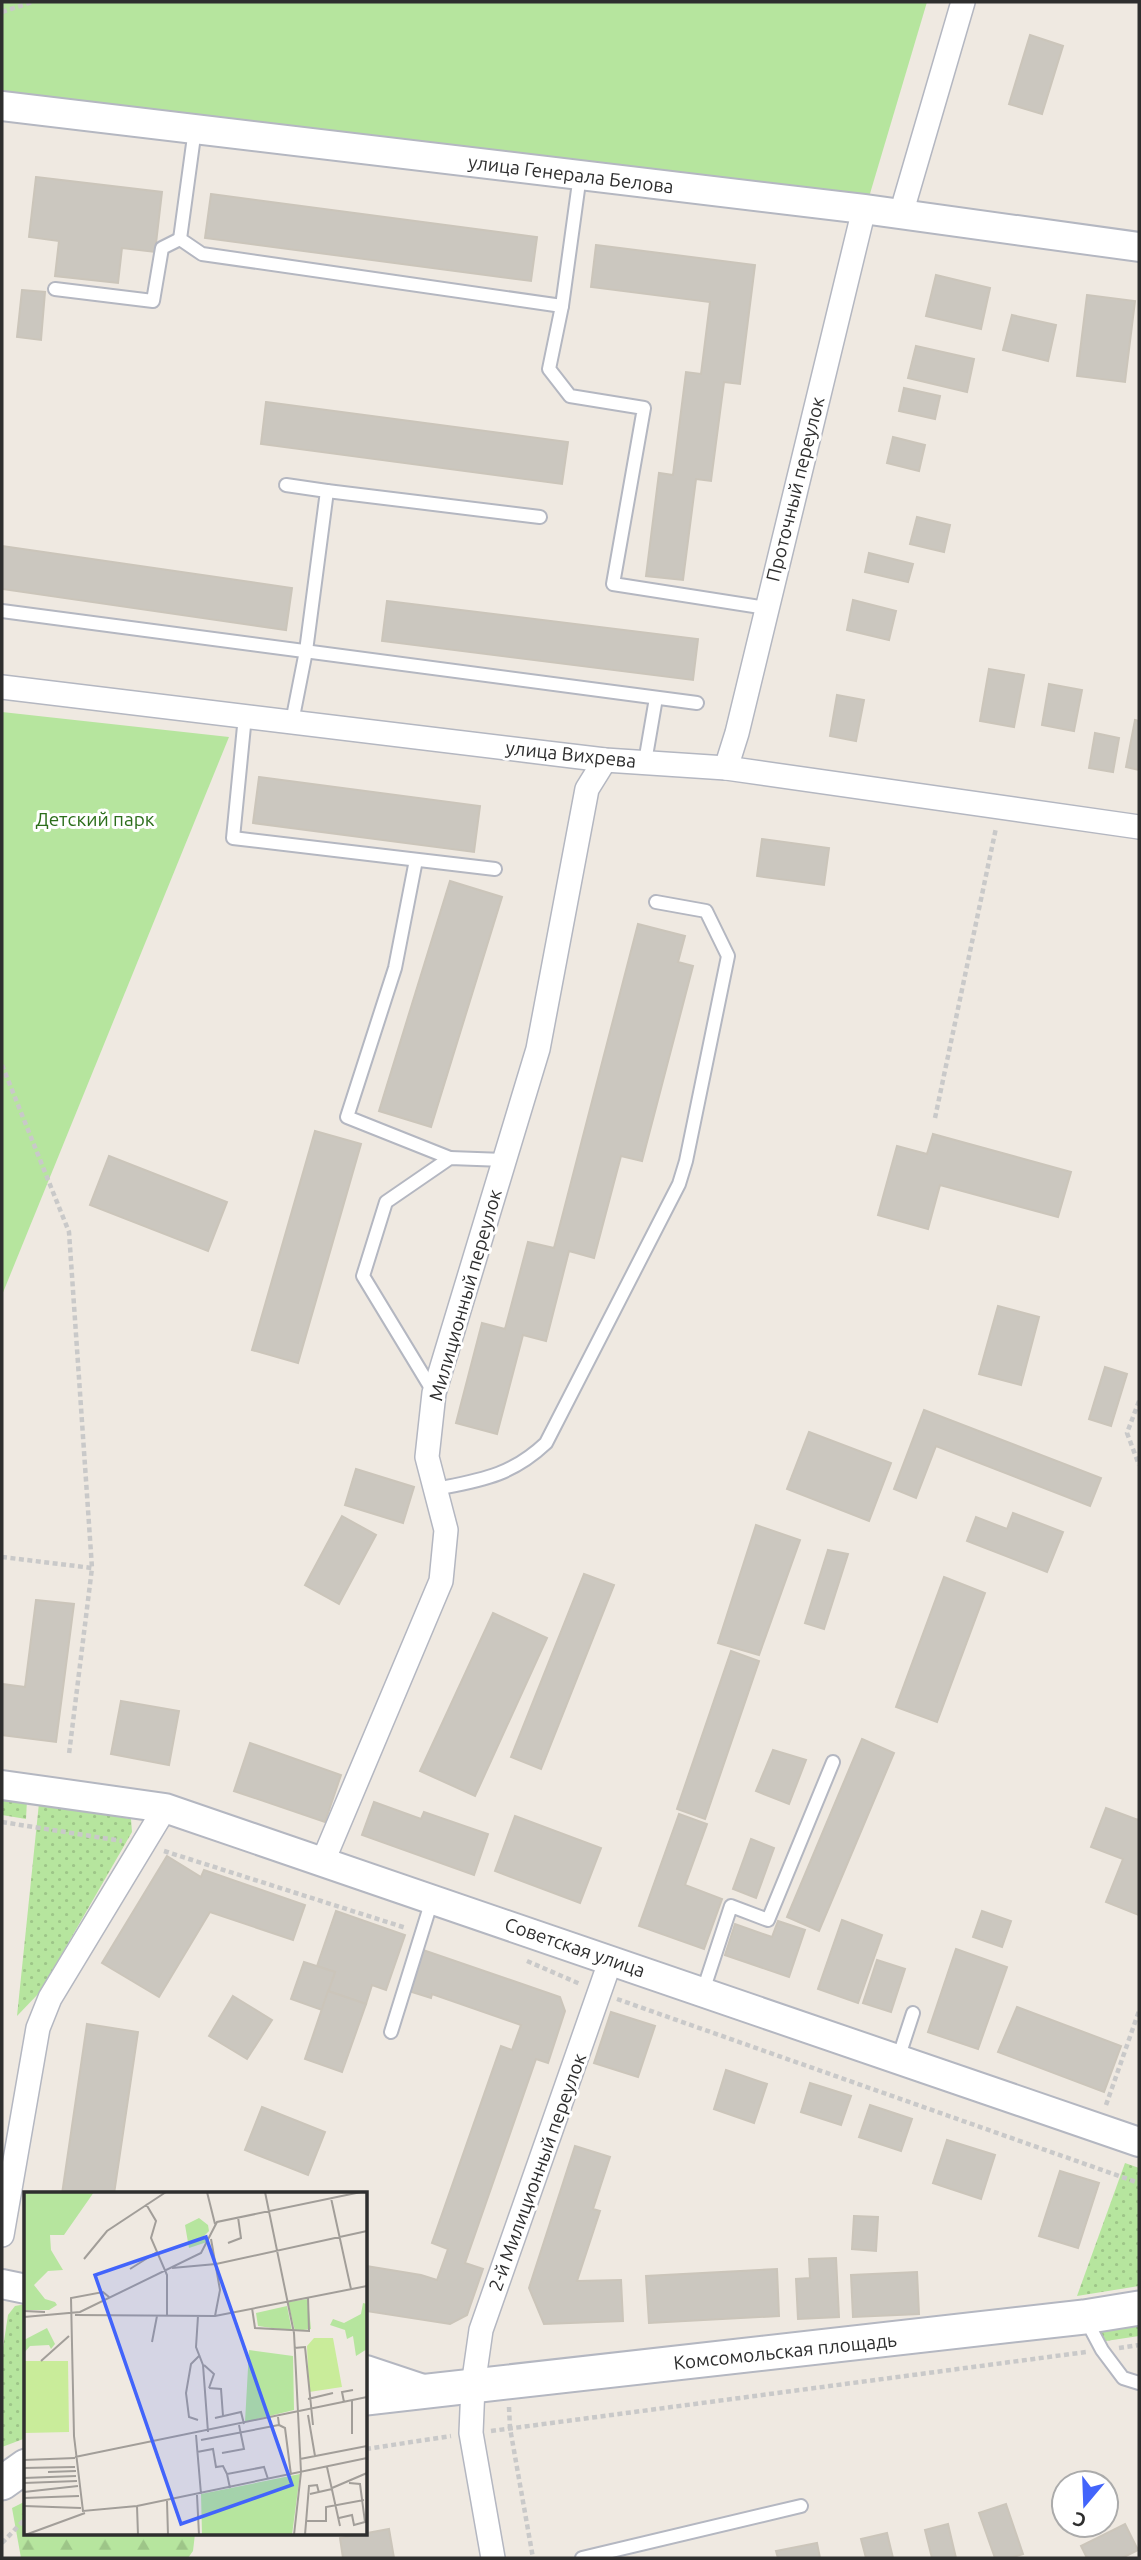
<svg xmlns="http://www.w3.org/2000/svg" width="1141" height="2560" viewBox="0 0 1141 2560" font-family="Ubuntu,sans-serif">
<defs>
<pattern id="grass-dots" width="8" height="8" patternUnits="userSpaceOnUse" patternTransform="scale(1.75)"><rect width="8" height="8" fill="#b6e59e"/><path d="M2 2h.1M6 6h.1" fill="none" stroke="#9dc588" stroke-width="1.8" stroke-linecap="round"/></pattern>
<pattern id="forest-firs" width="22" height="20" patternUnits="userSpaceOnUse" patternTransform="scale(1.75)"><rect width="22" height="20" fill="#b6e59e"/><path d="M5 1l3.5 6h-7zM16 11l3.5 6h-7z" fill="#9dc588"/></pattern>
</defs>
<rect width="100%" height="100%" fill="#efe9e1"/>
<g fill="url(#grass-dots)">
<path d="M2,1797L27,1800L26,1819L2,1815Z"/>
<path d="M39,1803L131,1819L132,1832L40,1992L17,2016Z"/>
<path d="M1125,2163L1139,2168V2286L1077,2296Z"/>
<path d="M26,2304V2438L2,2447V2354L8,2315L15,2306Z"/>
<path d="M1139,2322V2336L1106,2341L1098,2328Z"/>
</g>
<path fill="url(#forest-firs)" d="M26,2501V2534H195L193,2551L188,2558H21L12,2508Z"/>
<g fill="#b6e59e">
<path d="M2,2H927L869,197L2,95Z"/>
<path d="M2,712L229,737L2,1295Z"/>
</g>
<g fill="#cbc7bf" stroke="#cbc5ba" stroke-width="2">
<path d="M1030,35L1063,46L1042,114L1009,104Z"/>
<path d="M36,177L162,192L155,252L122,248L118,283L55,276L59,241L29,237Z"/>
<path d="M211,194L537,237L531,281L205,238Z"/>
<path d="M596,245L755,265L740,384L724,382L711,481L696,479L683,580L646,576L659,473L673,475L686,372L701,374L710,302L591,287Z"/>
<path d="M936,275L990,288L981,329L926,316Z"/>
<path d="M22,290L45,292L41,340L17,337Z"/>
<path d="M1087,295L1135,301L1125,382L1077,376Z"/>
<path d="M1012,315L1056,325L1048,361L1003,350Z"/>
<path d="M916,346L974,359L967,392L908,378Z"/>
<path d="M904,388L940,396L935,419L899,411Z"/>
<path d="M266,402L568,442L562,484L261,444Z"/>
<path d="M893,437L925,445L919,471L887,463Z"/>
<path d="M917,517L950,525L944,552L910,544Z"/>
<path d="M2,546L292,588L286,630L2,589Z"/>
<path d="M869,553L913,564L908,582L865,572Z"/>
<path d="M853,600L896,611L889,640L847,630Z"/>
<path d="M387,601L698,639L693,680L382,641Z"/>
<path d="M989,669L1024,675L1014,727L980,721Z"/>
<path d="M1049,684L1082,690L1074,731L1042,725Z"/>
<path d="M837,695L864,700L856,741L830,736Z"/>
<path d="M1135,720L1139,721V770L1126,767Z"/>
<path d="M1095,733L1119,738L1113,772L1089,768Z"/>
<path d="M259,777L480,806L474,852L253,823Z"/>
<path d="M762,839L829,848L824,885L757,876Z"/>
<path d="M450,881L502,897L431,1127L379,1111Z"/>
<path d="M638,924L685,936L678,962L693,966L642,1161L621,1156L594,1258L569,1251L546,1341L523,1335L497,1434L456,1423L482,1323L505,1329L528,1242L554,1248Z"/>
<path d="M315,1131L361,1144L298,1363L252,1350Z"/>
<path d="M933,1134L1071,1172L1058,1217L940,1185L928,1229L878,1215L897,1146L927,1154Z"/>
<path d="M109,1156L227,1202L208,1251L90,1205Z"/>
<path d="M998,1306L1039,1317L1021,1385L979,1374Z"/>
<path d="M1105,1367L1127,1374L1111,1426L1089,1419Z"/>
<path d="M924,1410L1101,1478L1090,1506L936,1446L916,1498L894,1489Z"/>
<path d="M809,1432L891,1463L869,1521L787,1489Z"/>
<path d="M356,1469L414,1487L403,1523L345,1505Z"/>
<path d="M1013,1513L1063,1532L1047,1572L967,1541L976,1517L1007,1529Z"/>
<path d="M342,1516L376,1535L339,1604L305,1585Z"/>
<path d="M756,1525L800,1540L759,1655L718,1643Z"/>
<path d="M828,1550L848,1554L824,1629L805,1623Z"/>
<path d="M584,1574L614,1585L541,1769L511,1757Z"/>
<path d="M944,1577L985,1593L937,1722L896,1707Z"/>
<path d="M36,1600L74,1604L56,1742L2,1735V1684L25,1687Z"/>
<path d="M493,1613L547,1638L475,1796L420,1771Z"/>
<path d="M731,1651L759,1661L705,1819L677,1809Z"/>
<path d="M121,1701L179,1711L169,1765L111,1754Z"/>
<path d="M862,1739L894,1753L819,1931L787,1917Z"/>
<path d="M250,1743L341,1775L325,1822L234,1791Z"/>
<path d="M773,1750L806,1760L789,1804L756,1791Z"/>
<path d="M374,1802L421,1819L424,1812L488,1834L474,1875L362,1835Z"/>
<path d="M1106,1808L1138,1820L1139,1818V1915L1106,1902L1123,1859L1091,1847Z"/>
<path d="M679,1814L707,1824L685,1885L722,1899L704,1949L639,1926Z"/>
<path d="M515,1816L601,1848L580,1903L495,1871Z"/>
<path d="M751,1839L774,1848L756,1898L733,1889Z"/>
<path d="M167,1856L201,1877L204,1870L305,1905L293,1940L210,1912L159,1997L102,1963Z"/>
<path d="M336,1911L405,1935L386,1990L372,1985L366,2004L328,1991L335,1972L317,1966Z"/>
<path d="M982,1911L1011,1921L1002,1947L973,1937Z"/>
<path d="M842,1920L882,1935L858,2003L818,1989Z"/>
<path d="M778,1921L805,1930L789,1977L725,1955L735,1924L772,1937Z"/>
<path d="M956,1949L1007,1967L978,2049L928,2032Z"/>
<path d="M423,1950L560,1997L565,2011L548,2063L536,2059L465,2263L483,2269L467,2315L450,2324L366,2311V2266L421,2275L437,2280L448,2249L432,2243L501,2046L512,2050L521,2025L432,1994L431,1998L409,1991Z"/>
<path d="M877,1960L905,1969L891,2012L863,2003Z"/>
<path d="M304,1962L335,1972L322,2010L291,1999Z"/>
<path d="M328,1991L366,2004L342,2072L305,2059Z"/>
<path d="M233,1996L272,2020L247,2059L209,2036Z"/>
<path d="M1017,2007L1121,2046L1104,2092L998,2052Z"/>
<path d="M611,2012L655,2026L638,2077L594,2063Z"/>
<path d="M87,2024L138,2032L114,2194H62Z"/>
<path d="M726,2070L767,2084L754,2123L714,2109Z"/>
<path d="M810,2083L851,2096L841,2125L801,2112Z"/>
<path d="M870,2105L912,2119L901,2151L859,2137Z"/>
<path d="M262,2107L325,2132L308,2175L245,2150Z"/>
<path d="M947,2140L995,2155L981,2199L933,2183Z"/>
<path d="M575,2146L610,2157L593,2209L600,2211L577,2281L621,2280L623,2321L544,2324L529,2288Z"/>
<path d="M1060,2171L1099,2183L1078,2248L1039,2236Z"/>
<path d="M854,2216L878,2217L876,2251L852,2249Z"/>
<path d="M836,2258L839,2317L798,2319L796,2279L810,2278L809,2259Z"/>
<path d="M777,2269L779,2316L649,2323L646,2276Z"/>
<path d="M917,2272L919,2314L853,2317L851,2275Z"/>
<path d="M1006,2504L1023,2554L1010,2558H995L979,2513Z"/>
<path d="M948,2524L956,2558H932L925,2530Z"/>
<path d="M1125,2524L1138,2550L1122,2558H1087L1081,2546Z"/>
<path d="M1084,2525H1099L1089,2532Z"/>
<path d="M389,2529L394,2558H343L340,2538Z"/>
<path d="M887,2533L893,2558H866L861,2539Z"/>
<path d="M817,2543L820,2558H778L776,2551Z"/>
</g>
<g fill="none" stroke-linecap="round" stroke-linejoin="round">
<g stroke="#b4b7c1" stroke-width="16">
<g id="service">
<path d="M195,129L180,239L202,254L562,306L580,175"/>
<path d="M55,289L153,301L162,248L180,239"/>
<path d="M562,306L549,369L570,396L644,408L613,584L766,608"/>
<path d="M286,485L327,491"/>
<path d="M2,611L697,703"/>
<path d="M245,716L233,838L495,869"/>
<path d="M292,722L306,651L327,491L540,517"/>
<path d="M645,762L656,698"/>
<path d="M416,860L395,968L347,1117L450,1158"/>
<path d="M434,1393L363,1276L386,1202L450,1158L504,1160"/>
<path d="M436,1489C481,1480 511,1476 546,1443L679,1184L686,1161L728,956L706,911L656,902"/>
<path d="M703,1991L731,1906L768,1920L833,1762"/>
<path d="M391,2032L432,1900"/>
<path d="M898,2059L913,2013"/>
<path d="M1085,2318L1102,2350L1123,2378L1139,2383"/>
<path d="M582,2558L801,2506"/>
</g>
</g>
<g stroke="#b4b7c1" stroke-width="26">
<g id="minor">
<path d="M901,214L963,2"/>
<path d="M2,687L605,760L726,768L1139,827"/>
<path d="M726,768L737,733L864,209"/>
<path d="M323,1861L441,1581L446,1530L427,1457L434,1393L538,1049L587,789L605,760"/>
<path d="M2,2235L38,2028L50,1998L165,1808"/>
<path d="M493,2558L471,2433L473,2386L481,2330L611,1959"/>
</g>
</g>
<g stroke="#b4b7c1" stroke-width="32">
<g id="tertiary">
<path d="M2,106L864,209L1139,247"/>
<path d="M2,1785L165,1808L1139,2142"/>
<path d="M2,2284L26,2289"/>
<path d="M366,2370L426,2390"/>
</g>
</g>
<g stroke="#b4b7c1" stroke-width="37">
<g id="secondary">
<path d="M366,2398L1084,2317L1139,2308"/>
<path d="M2,2483L26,2466"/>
</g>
</g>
<g stroke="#c9c9c9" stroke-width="4.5" stroke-dasharray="5 3.5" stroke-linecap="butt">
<path d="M2,12L32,2"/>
<path d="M2,1065L69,1232L92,1568"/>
<path d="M935,1118L996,828"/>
<path d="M1139,1401L1127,1433L1139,1465"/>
<path d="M2,1557L92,1568L69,1754"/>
<path d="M2,1822L122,1841"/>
<path d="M164,1851L406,1928"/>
<path d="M527,1961L580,1984"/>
<path d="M617,1999L1139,2183"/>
<path d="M1106,2105L1139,2011"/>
<path d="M1119,2348L1139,2345"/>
<path d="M509,2407L510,2428L533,2558"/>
<path d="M491,2431L1086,2352"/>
<path d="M366,2449L451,2436"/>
<path d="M2,2543L26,2518"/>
</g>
<use href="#service" stroke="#fff" stroke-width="12"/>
<use href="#minor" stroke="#fff" stroke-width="23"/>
<use href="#tertiary" stroke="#fff" stroke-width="28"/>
<use href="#secondary" stroke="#fff" stroke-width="33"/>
</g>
<g text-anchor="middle" stroke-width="6" stroke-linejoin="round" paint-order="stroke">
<g font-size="19" fill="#2e2e2e" stroke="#fff">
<text transform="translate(571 174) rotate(7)" y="7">улица Генерала Белова</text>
<text transform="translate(795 489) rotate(-76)" y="7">Проточный переулок</text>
<text transform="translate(571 754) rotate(6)" y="7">улица Вихрева</text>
<text transform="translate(465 1295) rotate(-74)" y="7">Милиционный переулок</text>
<text transform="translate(575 1947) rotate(19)" y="7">Советская улица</text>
<text transform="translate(537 2172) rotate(-70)" y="7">2-й Милиционный переулок</text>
<text transform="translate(785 2351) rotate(-6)" y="7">Комсомольская площадь</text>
</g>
<g font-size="19" fill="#2c6e1b" stroke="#fff">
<text x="95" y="826">Детский парк</text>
</g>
</g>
<g transform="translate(24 2192)">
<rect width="343" height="343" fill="#efe9e1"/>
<path d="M263,114L268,139L234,134L232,121Z" fill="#b6e59e"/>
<path d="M0,0H70L40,43H26L27,58L39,78L24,79L10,93L21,107L31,110L33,113L25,118H0ZM175,26L184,33L185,39L180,44L183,50L165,56L161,33ZM339,111L343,112V157L332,164L329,144L323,147L321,138L306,133L309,127L320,131L337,122ZM23,136L31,152L27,157L25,153L6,154L0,161V148Z" fill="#b6e59e"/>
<path d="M284,107L287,137L271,139L264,110ZM225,158L269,164L270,218L221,230ZM276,282L268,343H178L177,302Z" fill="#b6e59e"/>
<path d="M290,146H309L318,195L285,200L283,154ZM0,169H44L45,240L1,241Z" fill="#c9ec9a"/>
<path fill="none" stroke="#a29e99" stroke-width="2" d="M183,0L191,32M241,0L270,141L277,280L270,343M307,6L327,97M122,12L132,29L127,46L143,83V124M187,47L196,98L191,124M204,51L217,46L214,25M60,67L83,39L142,0M148,76L192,72L343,39M106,77L133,60M85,105L79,100L47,106L50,244L59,319L113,314L343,266M228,116L231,136L285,139L284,105M0,119L21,120M51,123L191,124L343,94M174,124L172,155L179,173L184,240M0,125L56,120L177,61L193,30L337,0M128,150L133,124M270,156L281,155L289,233M17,169L45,144M180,173L190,182L185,196M185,196L197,197L199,224M284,207L309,201M320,210L318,200L329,198M284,223L291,264M191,226L217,220L220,232M174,228L165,225L162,201L167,172L176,163M255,233L261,236L267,283M328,242V208M172,243L177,302M177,248L255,233L254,225M173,260L189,257L192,275L199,274L203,282M198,261L220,257L215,233M51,265L343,205M276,267L343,254M0,268L51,266M303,275L316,334M0,276L51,275M24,280L52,279M0,286L52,284M0,291L53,289M206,296L203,282L240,275L244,287M308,296L343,281M0,300L54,294M286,302L308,297M173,303L175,343M0,306L55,304M143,309L144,343M0,314L57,316M113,314L114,343M315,326L328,323L330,333L341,330L336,292L325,291M283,329H302V315L340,308M1,343L61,321M281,343L285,294L293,293L295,301"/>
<path fill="#4264fb" fill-opacity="0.15" stroke="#4264fb" stroke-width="3.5" d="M182,45L268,293L157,332L71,83Z"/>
<rect width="343" height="343" fill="none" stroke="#2e2e2e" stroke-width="3.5"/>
</g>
<rect width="1141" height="2560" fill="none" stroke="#2e2e2e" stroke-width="7"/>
<g transform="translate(1085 2504) rotate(199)"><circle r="33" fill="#ffffff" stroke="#ababab" stroke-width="2"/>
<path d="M0-5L12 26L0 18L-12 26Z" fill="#4264fb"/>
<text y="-10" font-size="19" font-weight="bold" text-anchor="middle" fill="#2e2e2e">С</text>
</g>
</svg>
